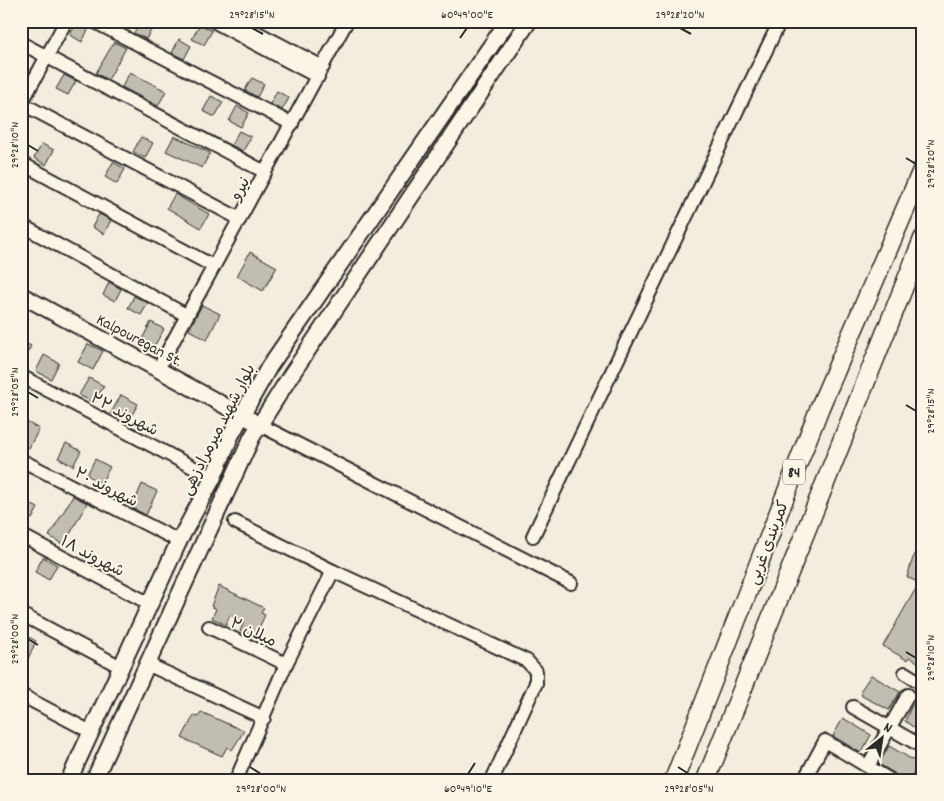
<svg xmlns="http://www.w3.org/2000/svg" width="944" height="801" viewBox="0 0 944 801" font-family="Dekko,'Playpen Sans Arabic',sans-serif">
<rect width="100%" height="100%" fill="#f4edde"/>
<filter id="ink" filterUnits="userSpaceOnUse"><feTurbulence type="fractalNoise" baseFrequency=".02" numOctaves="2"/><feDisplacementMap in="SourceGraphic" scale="10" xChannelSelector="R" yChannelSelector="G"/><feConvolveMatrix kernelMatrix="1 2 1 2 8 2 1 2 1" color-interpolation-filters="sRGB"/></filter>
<g filter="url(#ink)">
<g fill="#c2bdb1" stroke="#2b2b2b">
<path d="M77,21L89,28L82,42L70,35Z"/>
<path d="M140,21L154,25L146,39L134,33Z"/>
<path d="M200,24L212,31L204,45L192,39Z"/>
<path d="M179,39L191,46L184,59L172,53Z"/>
<path d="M114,42L126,48L108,80L96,73Z"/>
<path d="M130,72L166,91L158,106L122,87Z"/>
<path d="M64,75L76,81L68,95L56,89Z"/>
<path d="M252,78L264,84L257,97L245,90Z"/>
<path d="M277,91L289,98L282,110L270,104Z"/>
<path d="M211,96L223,102L215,117L203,111Z"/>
<path d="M237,106L249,113L241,127L229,121Z"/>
<path d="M239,131L251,137L243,151L231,145Z"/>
<path d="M174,136L210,153L202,168L166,151Z"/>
<path d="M141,137L153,143L145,158L133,152Z"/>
<path d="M42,144L54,150L46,165L34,158Z"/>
<path d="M113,162L125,169L117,184L105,177Z"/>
<path d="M175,194L209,214L201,228L167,208Z"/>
<path d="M99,214L111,220L104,234L92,227Z"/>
<path d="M250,252L277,267L263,291L237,276Z"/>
<path d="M109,282L121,289L115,301L103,295Z"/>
<path d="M134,296L148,303L141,315L128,308Z"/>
<path d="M202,305L220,314L207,340L189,330Z"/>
<path d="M151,322L164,329L155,345L149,346L141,341Z"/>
<path d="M21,341L31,346L21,364Z"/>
<path d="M88,344L103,351L93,370L78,362Z"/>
<path d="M44,355L59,363L51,379L36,371Z"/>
<path d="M89,378L104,386L94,403L79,395Z"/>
<path d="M121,395L138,404L128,422L111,413Z"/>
<path d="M25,421L39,429L29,448L21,443V428Z"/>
<path d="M66,443L81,451L73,466L58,458Z"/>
<path d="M95,459L110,467L101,483L87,475Z"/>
<path d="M142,484L157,491L146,515L132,508Z"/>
<path d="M73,496L87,503L64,545L49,536Z"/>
<path d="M21,499L38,508L32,519L21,513Z"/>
<path d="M923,541V665L909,657L907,660L883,646L919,583L907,577L913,558Z"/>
<path d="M43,557L57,565L49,580L35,572Z"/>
<path d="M219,586L264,608L261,613L265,615L254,638L240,631L244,622L230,615L226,625L212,618L216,609L211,606Z"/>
<path d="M21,633L36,641L27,661L21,657Z"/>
<path d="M871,675L900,692L889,710L862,696L861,690Z"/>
<path d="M923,694V728L920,732L905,721L911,707L915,702L917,703Z"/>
<path d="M201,712L244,731L232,750L227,747L222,756L182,738L194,715L198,717Z"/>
<path d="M843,718L871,735L861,753L833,736Z"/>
<path d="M889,746L918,763L910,780H900L894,773L879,764Z"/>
</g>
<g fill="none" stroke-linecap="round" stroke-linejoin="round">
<g stroke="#2b2b2b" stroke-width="16">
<g id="minor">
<path d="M93,21L292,124"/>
<path d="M213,21L318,77"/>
<path d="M235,21L323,67"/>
<path d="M21,43L265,172"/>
<path d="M21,103L240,219"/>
<path d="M21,104L66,21"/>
<path d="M21,163L213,266"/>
<path d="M21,225L186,315"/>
<path d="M158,369L347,21"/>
<path d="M21,376L213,478"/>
<path d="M260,425L571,583"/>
<path d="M21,460L179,541"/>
<path d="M235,522L333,571L527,661L536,671V683L492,780"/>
<path d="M21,535L150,604"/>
<path d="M533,536L780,21"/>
<path d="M21,614L121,667"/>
<path d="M209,627L286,664"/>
<path d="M147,664L264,718"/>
<path d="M905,673L923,684"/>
<path d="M21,695L91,732"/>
<path d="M853,707L923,747"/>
<path d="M868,766L908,695"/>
<path d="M236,780L286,664L333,571"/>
<path d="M804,780L825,741L890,780"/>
<path d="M922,780L923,779"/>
</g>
</g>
<g stroke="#2b2b2b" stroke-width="19">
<g id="major">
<path d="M21,295L251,420"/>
<path d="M69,780L179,541L213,478L231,435L269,367L508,21"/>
<path d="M94,780L252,437L291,375L529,21"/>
</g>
</g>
<g stroke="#2b2b2b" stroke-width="21">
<g id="highway">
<path d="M674,780L820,407L923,168"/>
<path d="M706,780L923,239"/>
</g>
</g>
<use href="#minor" stroke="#fcf5e5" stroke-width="12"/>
<use href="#major" stroke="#fcf5e5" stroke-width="15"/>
<use href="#highway" stroke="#fcf5e5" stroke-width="18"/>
</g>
</g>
<path fill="none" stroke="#2b2b2b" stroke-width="2" d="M252,28L263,34M680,28L691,34M460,38L467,28M28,145L38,151M906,158L916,164M28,392L38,398M906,405L916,411M28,639L38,645M906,652L916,658M250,767L261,774M678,767L689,774M468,774L475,763"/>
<g text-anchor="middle" stroke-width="4" stroke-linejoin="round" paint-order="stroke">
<rect fill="#fcf5e5" stroke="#6a6863" stroke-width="1" x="783" y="459.5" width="22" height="25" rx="4"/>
<g font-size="15" font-weight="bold" fill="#2b2b2b">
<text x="794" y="477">84</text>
</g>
<g font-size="16" fill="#2b2b2b" stroke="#fcf5e5">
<text transform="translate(239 188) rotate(-61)" y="6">نیرو</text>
<text transform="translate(140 339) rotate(28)" y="6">Kalpouregan St.</text>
<text transform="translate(125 413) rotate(28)" y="6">شهروند ۲۲</text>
<text transform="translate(217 429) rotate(-63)" y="6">بلوار شهید میرمرادزهی</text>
<text transform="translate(107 486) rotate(27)" y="6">شهروند ۲۰</text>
<text transform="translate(767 542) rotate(-69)" y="6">کمربندی غربی</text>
<text transform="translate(93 555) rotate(28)" y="6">شهروند ۱۸</text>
<text transform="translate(254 631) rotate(25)" y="6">میلان ۲</text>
</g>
</g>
<rect width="944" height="801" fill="none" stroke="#fcf5e5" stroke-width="55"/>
<g transform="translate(882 738) rotate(30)" stroke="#fcf5e5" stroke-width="4" paint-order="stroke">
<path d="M0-4L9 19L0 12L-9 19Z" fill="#2b2b2b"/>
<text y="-8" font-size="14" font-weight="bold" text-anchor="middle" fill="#2b2b2b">N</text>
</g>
<rect x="28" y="28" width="888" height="746" fill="none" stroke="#2b2b2b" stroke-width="2"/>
<g font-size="12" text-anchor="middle" fill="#2b2b2b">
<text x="252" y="18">29°28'15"N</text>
<text x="467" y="18">60°49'00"E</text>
<text x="680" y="18">29°28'20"N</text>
<text transform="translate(14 145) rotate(-90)" y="4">29°28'10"N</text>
<text transform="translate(930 164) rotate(-90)" y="4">29°28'20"N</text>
<text transform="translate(14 392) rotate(-90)" y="4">29°28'05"N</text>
<text transform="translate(930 411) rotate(-90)" y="4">29°28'15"N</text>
<text transform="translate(14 639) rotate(-90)" y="4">29°28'00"N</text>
<text transform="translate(930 658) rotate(-90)" y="4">29°28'10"N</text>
<text x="261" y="792">29°28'00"N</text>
<text x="468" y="792">60°49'10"E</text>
<text x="689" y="792">29°28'05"N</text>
</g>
</svg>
